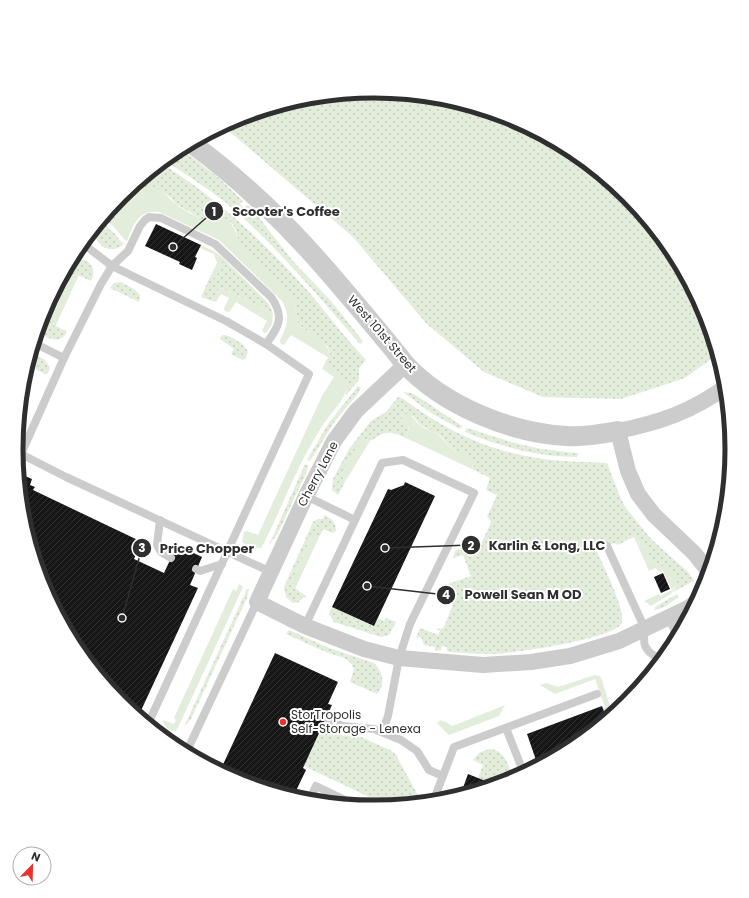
<svg xmlns="http://www.w3.org/2000/svg" width="749" height="898" viewBox="0 0 749 898" font-family="Poppins,sans-serif">
<defs>
<pattern id="grass-dots" width="8" height="8" patternUnits="userSpaceOnUse"><rect width="8" height="8" fill="#e3eddc"/><path d="M2 2h.1M6 6h.1" fill="none" stroke="#c3ccbd" stroke-width="1.8" stroke-linecap="round"/></pattern>
<pattern id="building-hatch" width="6" height="6" patternUnits="userSpaceOnUse"><rect width="6" height="6" fill="#161616"/><path d="M-1 1l2-2M0 6l6-6M5 7l2-2" fill="none" stroke="#303030"/></pattern>
</defs>
<rect width="100%" height="100%" fill="#fff"/>
<g fill="url(#grass-dots)">
<path d="M375,91L445,97L512,118L574,151L628,196L673,250L706,312L718,354L685,378L621,399L543,397L484,372L426,323L353,237L223,126L238,118L305,97Z"/>
<path d="M180,148L219,178L243,201L240,204L244,208L248,205L251,207L292,260L331,301L359,336L363,342L360,344C317,295 275,244 225,202C206,187 185,174 164,160Z"/>
<path d="M161,163C216,197 264,242 307,290C327,313 345,338 366,360L359,368V380L346,395C349,376 339,374 325,363L330,354L328,347L300,326L298,324L294,299L242,246C238,241 237,237 236,231C231,215 217,219 205,221L176,204L170,197L159,190L145,188L137,190L129,194L112,225L106,220L128,190Z"/>
<path d="M103,223L115,234L121,242L124,244C113,254 100,249 95,236Z"/>
<path d="M223,258L269,304L273,313L220,287L212,301L201,297L210,277L213,278H216Z"/>
<path d="M77,259C89,259 98,268 91,281L76,274L72,275C66,286 49,312 52,324L66,331V334C60,342 53,340 44,336V331L39,327C47,300 60,281 77,259Z"/>
<path d="M121,282L134,289L139,294L140,297L139,302L110,288L114,283Z"/>
<path d="M224,335C232,336 245,344 248,352L245,359L243,360L231,354L234,349L220,339L221,336Z"/>
<path d="M31,353L44,359L50,367L48,373L45,374L27,365Z"/>
<path d="M358,386L361,388L357,395L335,421L312,458L309,461L307,460L328,424Z"/>
<path d="M403,392L412,393L417,396L462,426L460,429L431,413Z"/>
<path d="M398,397L402,398C461,442 515,462 589,462C595,462 601,463 607,463L621,499L626,508L651,539L689,573L694,581L673,592C681,574 666,568 651,561L645,546L640,545L636,534L624,539L625,541L618,545L614,543L597,551C603,566 625,608 622,622C618,639 509,654 491,654C477,654 464,653 451,652L447,651V647L442,646L441,650L435,651V647L424,645L421,637L416,638L420,628L438,635L440,631L437,629V628L441,629L444,627L452,607L453,605L447,600L441,588L442,586L471,576L463,555L453,558L455,551L459,549L470,555L473,550H478L490,525L491,521L487,517L497,495L486,490L490,478L472,469L474,465L469,456L460,453L450,447L440,435L420,425L413,416L405,414L402,416V418L409,426L406,438C389,430 385,431 370,441L365,439L343,478L346,480L338,495L332,490L333,479L349,449L371,421L386,412Z"/>
<path d="M467,428L515,443L541,449L575,453H578L577,457C538,457 501,447 465,432Z"/>
<path d="M305,464L308,466L307,471L278,533L269,545Z"/>
<path d="M324,515C331,518 337,523 336,531L333,533L323,529L320,535H318L310,540L291,583L292,586L306,596V598L303,597L299,602L293,603L286,597L284,587L313,522L318,519H323Z"/>
<path d="M247,589H249L247,598L191,719L184,727Z"/>
<path d="M677,594L679,597C671,602 664,609 654,610L655,607Z"/>
<path d="M332,607L373,626L377,618L384,621L386,618L396,622L389,635L381,637L334,622L329,614Z"/>
<path d="M289,630L329,648L374,663C383,671 386,685 377,694L350,682L354,669L350,662L344,658L326,652L286,634Z"/>
<path d="M322,727L339,735L361,737L390,750L398,756L397,757L420,799L411,804L388,806L304,766Z"/>
<path d="M489,749C505,749 509,767 513,779L496,785L478,778L483,765L473,760L479,753Z"/>
</g>
<g fill="#e3eddc">
<path d="M145,188C163,188 165,195 177,205C185,211 196,216 205,221C209,220 213,218 218,218C235,217 235,236 242,246L294,299L298,324C306,334 334,343 329,358L291,335L284,345L281,344L280,340C287,326 291,317 282,301L219,240L159,212C138,210 134,224 127,241L125,240L112,225C123,209 123,191 145,188Z"/>
<path d="M201,245L214,251L223,258L216,278H213L210,277L217,263L214,254L200,248Z"/>
<path d="M73,274L79,275L55,327L51,322V319L64,290Z"/>
<path d="M220,287L273,313L272,324L267,332L264,333L262,330L267,321L236,302L229,312L225,311L224,308L229,298L221,294L216,302L212,301Z"/>
<path d="M325,363C333,369 347,376 347,387C347,397 327,418 321,428C299,462 284,502 266,539L261,548L249,547L242,542L244,532L247,531L258,535L322,396L334,377L322,369Z"/>
<path d="M403,414C413,413 413,419 419,425C424,429 431,430 436,433C442,436 444,442 449,446C456,454 470,452 474,462L472,469L406,438L409,428L402,418Z"/>
<path d="M365,439L370,441L346,480L344,478L343,470L361,440Z"/>
<path d="M636,534L640,545L645,546L651,561L672,571L676,582L672,593L651,606L644,601L659,594L660,596L672,590L663,571L659,572L656,568L649,571L634,537L625,541L624,539Z"/>
<path d="M318,535H320L295,589L292,586L291,583L310,540Z"/>
<path d="M239,584L243,587L182,719L176,731H173C168,729 164,726 163,720L174,724L176,720L174,718L233,589L236,591Z"/>
<path d="M595,675L600,676L602,680L610,706L607,710L604,711L602,708L605,707L595,679L555,694L540,685L546,683L558,687Z"/>
<path d="M505,705L499,716L449,735L437,723L440,720L446,722L452,726L455,725Z"/>
</g>
<g fill="url(#building-hatch)">
<path d="M156,224L201,245L195,257L197,258L192,270L179,264L180,262L145,246Z"/>
<path d="M18,473L32,479L30,485L35,487L33,490L142,542L134,559L164,573L177,545L202,557L190,585L198,588L138,717L121,702L76,648L43,586L23,519Z"/>
<path d="M405,482L435,496L374,626L332,607L388,489L391,490L404,485Z"/>
<path d="M663,573L670,589L661,593L654,577Z"/>
<path d="M275,653L338,682L328,704L332,705L303,768L306,770L293,797L237,780L220,771Z"/>
<path d="M602,706L607,720L573,747L538,766L527,734Z"/>
<path d="M468,774L478,778L496,785L460,796Z"/>
</g>
<g fill="none" stroke-linecap="round" stroke-linejoin="round">
<g stroke="#ccc" stroke-width="8">
<path d="M82,243L112,266L226,321L266,344L309,374L148,724"/>
<path d="M34,344L40,346L64,358"/>
<path d="M17,452L66,477L271,572"/>
<path d="M21,454L64,358L101,284L112,266L128,251L140,226L145,220L149,217L161,218L215,244L271,297C285,317 279,327 266,344"/>
<path d="M306,496L355,520"/>
<path d="M160,520L157,545L161,552L171,558"/>
<path d="M607,546L645,629C643,643 643,649 656,657L672,649"/>
<path d="M196,569L200,571L222,564"/>
<path d="M669,618L678,638"/>
<path d="M305,626L382,463L403,460L474,493L410,624L399,658L388,716L382,732"/>
<path d="M326,718L343,726L374,729L401,740L417,751L429,770L443,776"/>
<path d="M506,728L524,774"/>
<path d="M186,753L257,602"/>
<path d="M309,801L316,786L358,806"/>
<path d="M433,802L454,747L597,694"/>
</g>
<g stroke="#ccc" stroke-width="16">
<path d="M406,364L356,411L334,441L306,496L257,602L305,626L364,649L399,658L483,665L531,662L570,656L619,641L688,608L698,601"/>
<path d="M710,573L694,553L654,515L638,494L628,471L618,431C661,422 691,412 727,386"/>
</g>
<path stroke="#ccc" stroke-width="20" d="M191,143C243,181 289,226 331,275C349,296 367,317 384,338C391,346 398,355 405,364C444,406 511,433 567,436C585,437 602,434 618,431"/>
</g>
<circle fill="#ec322b" stroke="#fff" stroke-width="1.5" cx="283" cy="722" r="4"/>
<g text-anchor="middle" stroke-width="4" stroke-linejoin="round" paint-order="stroke">
<g font-size="12" fill="#2f2f2f" stroke="#fff">
<text transform="translate(382 334) rotate(49)" y="4">West 101st Street</text>
<text transform="translate(318 474) rotate(-62)" y="4">Cherry Lane</text>
</g>
<g font-size="12" fill="#2f2f2f" stroke="#fff" text-anchor="start">
<text x="291" y="719">StorTropolis<tspan x="291" dy="14">Self-Storage - Lenexa</tspan></text>
</g>
</g>
<path d="M0 0H749V898H0ZM23 449a351 351 0 1 1 702 0a351 351 0 1 1-702 0Z" fill="#fff" fill-rule="evenodd"/>
<path fill="none" stroke="#2f2f2f" stroke-width="5" d="M23 449a351 351 0 1 1 702 0a351 351 0 1 1-702 0Z"/>
<path fill="none" stroke="#2f2f2f" stroke-width="1.5" d="M173 247L214 211M385 548L471 545M122 618L142 548M367 586L446 595"/>
<g fill="#2f2f2f" stroke="#fff" stroke-width="1.5">
<circle cx="173" cy="247" r="4"/>
<circle cx="385" cy="548" r="4"/>
<circle cx="122" cy="618" r="4"/>
<circle cx="367" cy="586" r="4"/>
<circle cx="214" cy="211" r="10"/>
<circle cx="471" cy="545" r="10"/>
<circle cx="142" cy="548" r="10"/>
<circle cx="446" cy="595" r="10"/>
</g>
<g font-size="12" text-anchor="middle" font-weight="bold" fill="#fff">
<text x="214" y="216">1</text>
<text x="471" y="550">2</text>
<text x="142" y="552">3</text>
<text x="446" y="599">4</text>
</g>
<g font-size="13" text-anchor="middle" font-weight="bold" fill="#2f2f2f" stroke="#fff" stroke-width="4" stroke-linejoin="round" paint-order="stroke">
<text x="286" y="216">Scooter's Coffee</text>
<text x="547" y="550">Karlin &amp; Long, LLC</text>
<text x="207" y="553">Price Chopper</text>
<text x="523" y="599">Powell Sean M OD</text>
</g>
<g transform="translate(32 866) rotate(23)"><circle r="19" fill="#ffffff" stroke="#acacac"/>
<path d="M0-3L7 15L0 10L-7 15Z" fill="#ec322b"/>
<text y="-6" font-size="11" font-weight="bold" text-anchor="middle" fill="#2f2f2f">N</text>
</g>
</svg>
